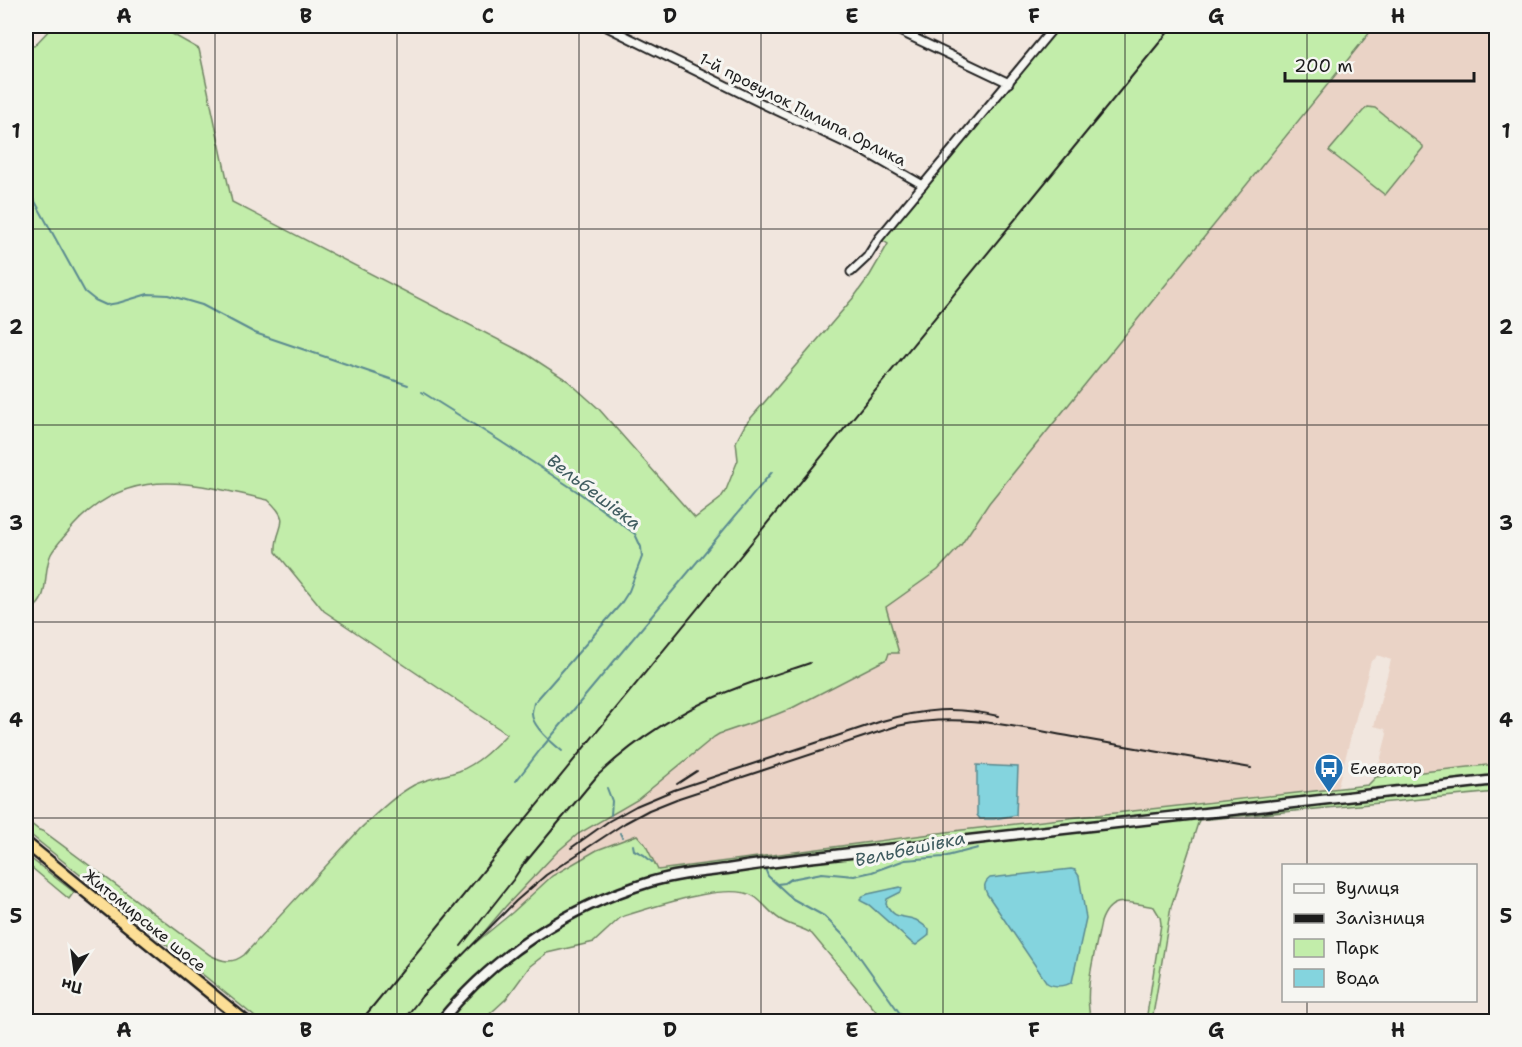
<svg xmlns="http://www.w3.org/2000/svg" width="1522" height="1047" viewBox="0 0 1522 1047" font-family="'Shantell Sans',sans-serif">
<rect width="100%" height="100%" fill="#f1e6de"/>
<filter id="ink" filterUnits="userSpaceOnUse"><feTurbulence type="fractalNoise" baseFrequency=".0167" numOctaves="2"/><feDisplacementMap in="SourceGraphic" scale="12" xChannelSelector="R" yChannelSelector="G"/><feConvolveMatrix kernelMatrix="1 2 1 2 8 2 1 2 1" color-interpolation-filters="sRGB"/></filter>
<g filter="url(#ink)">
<path fill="#ead3c6" d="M1375,26H1496V764L1376,777L1387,734L1385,729L1374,726L1391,660L1377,655L1375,659L1371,661L1337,789L955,831L658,870L645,844L552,876L513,912L506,906L557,852L578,834L637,800L714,737L719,734L783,712L887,660L886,607L938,570L961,545L989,503Z"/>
<g fill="#c2edaa" stroke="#6f8463" stroke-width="1.5">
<path d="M53,26H158L199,49L232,202L528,355L568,381L598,408L695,518L720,499L726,490L738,460L736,442L745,425L854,297L870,275L888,244L879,238L1055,26H1375L989,503L961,545L938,570L886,607L899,653H889L887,659L792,708L775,715L719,734L714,737L637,800L578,834L557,852L506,906L474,944L513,912L552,876L597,850L637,835L645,844L658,870L962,830L1368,785L1376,777L1496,764V792L1199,820L1171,907L1152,1021H1146L1161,924L1160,917L1154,907C1130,903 1111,893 1101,922C1095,953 1083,990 1091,1021L885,1022L812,934C802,927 793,927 783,921C772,916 765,904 755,897C729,880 652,908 624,916L620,918L594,942L547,953L530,966L506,999L482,1021H260L26,831V820L39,830L43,831L210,955C223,962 232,964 244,955L360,829C377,813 394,796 414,785C428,778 445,776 459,771C479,763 492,749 507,734L324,611L276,552C274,526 295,524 268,500C196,484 132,462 74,525C66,535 57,543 51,554C43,570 49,595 36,606L26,604V45L34,46Z"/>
<path d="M1368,107L1375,108L1423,146V148L1385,195L1329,151L1363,111Z"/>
<path d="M26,855L74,892L69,899L26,863Z"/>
</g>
<g fill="#84d4de" stroke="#5a8a90" stroke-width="1.5">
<path d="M977,765L1018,767L1016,815L994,819H980L977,815Z"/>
<path d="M1071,869L1075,870L1079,876L1086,918L1072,982C1065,987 1053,987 1047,983L987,894C984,888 983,883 990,878Z"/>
<path d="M900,887L902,888L901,892L887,899L886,904C896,921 901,914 916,920C920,922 924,926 929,929V934L928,936L916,945L912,943L869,905L861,901L860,899L863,896L868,894Z"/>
</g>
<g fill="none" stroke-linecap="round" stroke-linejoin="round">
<g stroke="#5a8a90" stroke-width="2">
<path d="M26,188L32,196L85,292L95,300L106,305L118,303L148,294L168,295L202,305L255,333L408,385"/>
<path d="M422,392L500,441L578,492L635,534L641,547L642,557L629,591L620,605L534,703C533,707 532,710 532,713C531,726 552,743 562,751"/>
<path d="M516,781L540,750L772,472"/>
<path d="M607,788L612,801L611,815"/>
<path d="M620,833L622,837"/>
<path d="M633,845L634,850L644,855L652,862"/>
<path d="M764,866L768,876L793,899L824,916L847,939L906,1022"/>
<path d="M777,884L785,883L791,879L822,873L854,876L872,872L905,860L943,857L978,848"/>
</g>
<g stroke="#1c1c1c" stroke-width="11">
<g id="minor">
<path d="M605,26L761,103L867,153L923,185"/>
<path d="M889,26L1009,83"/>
<path d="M851,272L867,257L879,238L1055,26"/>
</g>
</g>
<g stroke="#1c1c1c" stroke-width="13">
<path id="tertiary" d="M440,1022C494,955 568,907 650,882C675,874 702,872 727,869C789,859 852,853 915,846C1109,823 1303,801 1496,780"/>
</g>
<g stroke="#1c1c1c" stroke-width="15">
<path id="trunk" d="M26,843L246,1022"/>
</g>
<use href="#minor" stroke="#f6f6f2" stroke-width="7"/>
<use href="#tertiary" stroke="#f6f6f2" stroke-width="8"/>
<use href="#trunk" stroke="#fcde96" stroke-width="10"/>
<g stroke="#1c1c1c" stroke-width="2">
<path d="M1360,28L1363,26"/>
<path d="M677,784L697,771"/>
<path d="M571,848L609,821L636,806L674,790L882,721C925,709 954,706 998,716"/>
<path d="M525,863L597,776C633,742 677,713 722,694C750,682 780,673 810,663"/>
<path d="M461,946L513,880L528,857"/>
<path d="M422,996L516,901L546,875L625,823L649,810L679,798L897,726C962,712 1016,727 1079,738C1136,748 1194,758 1251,768"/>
<path d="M360,1022L1173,26"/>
<path d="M402,1022L426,991"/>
</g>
</g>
</g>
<path fill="none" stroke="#1c1c1c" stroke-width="1.5" stroke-opacity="0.55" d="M215,26V1022M397,26V1022M579,26V1022M761,26V1022M943,26V1022M1125,26V1022M1307,26V866M26,229H1496M26,425H1496M26,622H1496M26,818H1496M1307,1000V1022"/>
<defs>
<g id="bus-pin" transform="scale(1.5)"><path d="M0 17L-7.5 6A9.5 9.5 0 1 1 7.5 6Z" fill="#1f6fb2" stroke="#f6f6f2"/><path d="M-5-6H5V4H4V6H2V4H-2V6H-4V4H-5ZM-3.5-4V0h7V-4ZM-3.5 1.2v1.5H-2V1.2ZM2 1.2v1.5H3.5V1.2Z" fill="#fff"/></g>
</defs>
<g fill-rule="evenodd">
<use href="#bus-pin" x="1329" y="768"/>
</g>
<g text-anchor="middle" stroke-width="6" stroke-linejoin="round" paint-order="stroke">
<g font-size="16" fill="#1c1c1c" stroke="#f6f6f2">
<text transform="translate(803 109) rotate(27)" y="6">1-й провулок Пилипа Орлика</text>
<text transform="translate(145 920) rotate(39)" y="6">Житомирське шосе</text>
</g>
<g font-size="16" fill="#1c1c1c" stroke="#f6f6f2" text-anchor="start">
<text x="1350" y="774">Елеватор</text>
</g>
<g font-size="18" font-style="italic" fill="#405c60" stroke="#f6f6f2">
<text transform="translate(594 492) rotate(37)" y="6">Вельбешівка</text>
<text transform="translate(910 849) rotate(-12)" y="6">Вельбешівка</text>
</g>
</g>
<rect width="1522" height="1047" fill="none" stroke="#f6f6f2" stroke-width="66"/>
<rect x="1282" y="864" width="195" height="138" fill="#f6f6f2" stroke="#9f9f9c" stroke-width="1.5"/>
<rect x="1294" y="884" width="30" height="9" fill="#f6f6f2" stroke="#9f9f9c" stroke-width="1.5"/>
<text x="1336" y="894" font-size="18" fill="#1c1c1c">Вулиця</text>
<rect x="1294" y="914" width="30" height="9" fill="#1c1c1c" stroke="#9f9f9c" stroke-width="1.5"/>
<text x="1336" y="924" font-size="18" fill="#1c1c1c">Залізниця</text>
<rect x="1294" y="939" width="30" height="18" fill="#c2edaa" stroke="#9f9f9c" stroke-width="1.5"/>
<text x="1336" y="954" font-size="18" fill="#1c1c1c">Парк</text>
<rect x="1294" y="969" width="30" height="18" fill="#84d4de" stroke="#9f9f9c" stroke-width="1.5"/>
<text x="1336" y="984" font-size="18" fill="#1c1c1c">Вода</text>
<g transform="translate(75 972) rotate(193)" stroke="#f6f6f2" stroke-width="4.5" paint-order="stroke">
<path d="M0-4.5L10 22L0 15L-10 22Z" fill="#1c1c1c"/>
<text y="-9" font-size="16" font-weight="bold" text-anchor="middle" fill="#1c1c1c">Пн</text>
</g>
<path d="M1285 72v9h189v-9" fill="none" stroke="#1c1c1c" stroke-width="3"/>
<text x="1294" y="72" font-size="18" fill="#1c1c1c" stroke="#f6f6f2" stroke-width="4.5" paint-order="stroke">200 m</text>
<rect x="33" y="33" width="1456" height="981" fill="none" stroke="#1c1c1c" stroke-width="2"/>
<g font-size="20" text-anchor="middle" font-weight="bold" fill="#1c1c1c">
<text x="124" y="23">A</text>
<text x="306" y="23">B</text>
<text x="488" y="23">C</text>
<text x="670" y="23">D</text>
<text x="852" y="23">E</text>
<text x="1034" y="23">F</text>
<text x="1216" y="23">G</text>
<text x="1398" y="23">H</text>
<text x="16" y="138">1</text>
<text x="1506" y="138">1</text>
<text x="16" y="334">2</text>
<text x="1506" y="334">2</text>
<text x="16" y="530">3</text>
<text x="1506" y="530">3</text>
<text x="16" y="727">4</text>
<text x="1506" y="727">4</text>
<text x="16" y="923">5</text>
<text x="1506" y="923">5</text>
<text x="124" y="1037">A</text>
<text x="306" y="1037">B</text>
<text x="488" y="1037">C</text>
<text x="670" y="1037">D</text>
<text x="852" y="1037">E</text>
<text x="1034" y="1037">F</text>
<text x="1216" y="1037">G</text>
<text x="1398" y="1037">H</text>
</g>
</svg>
